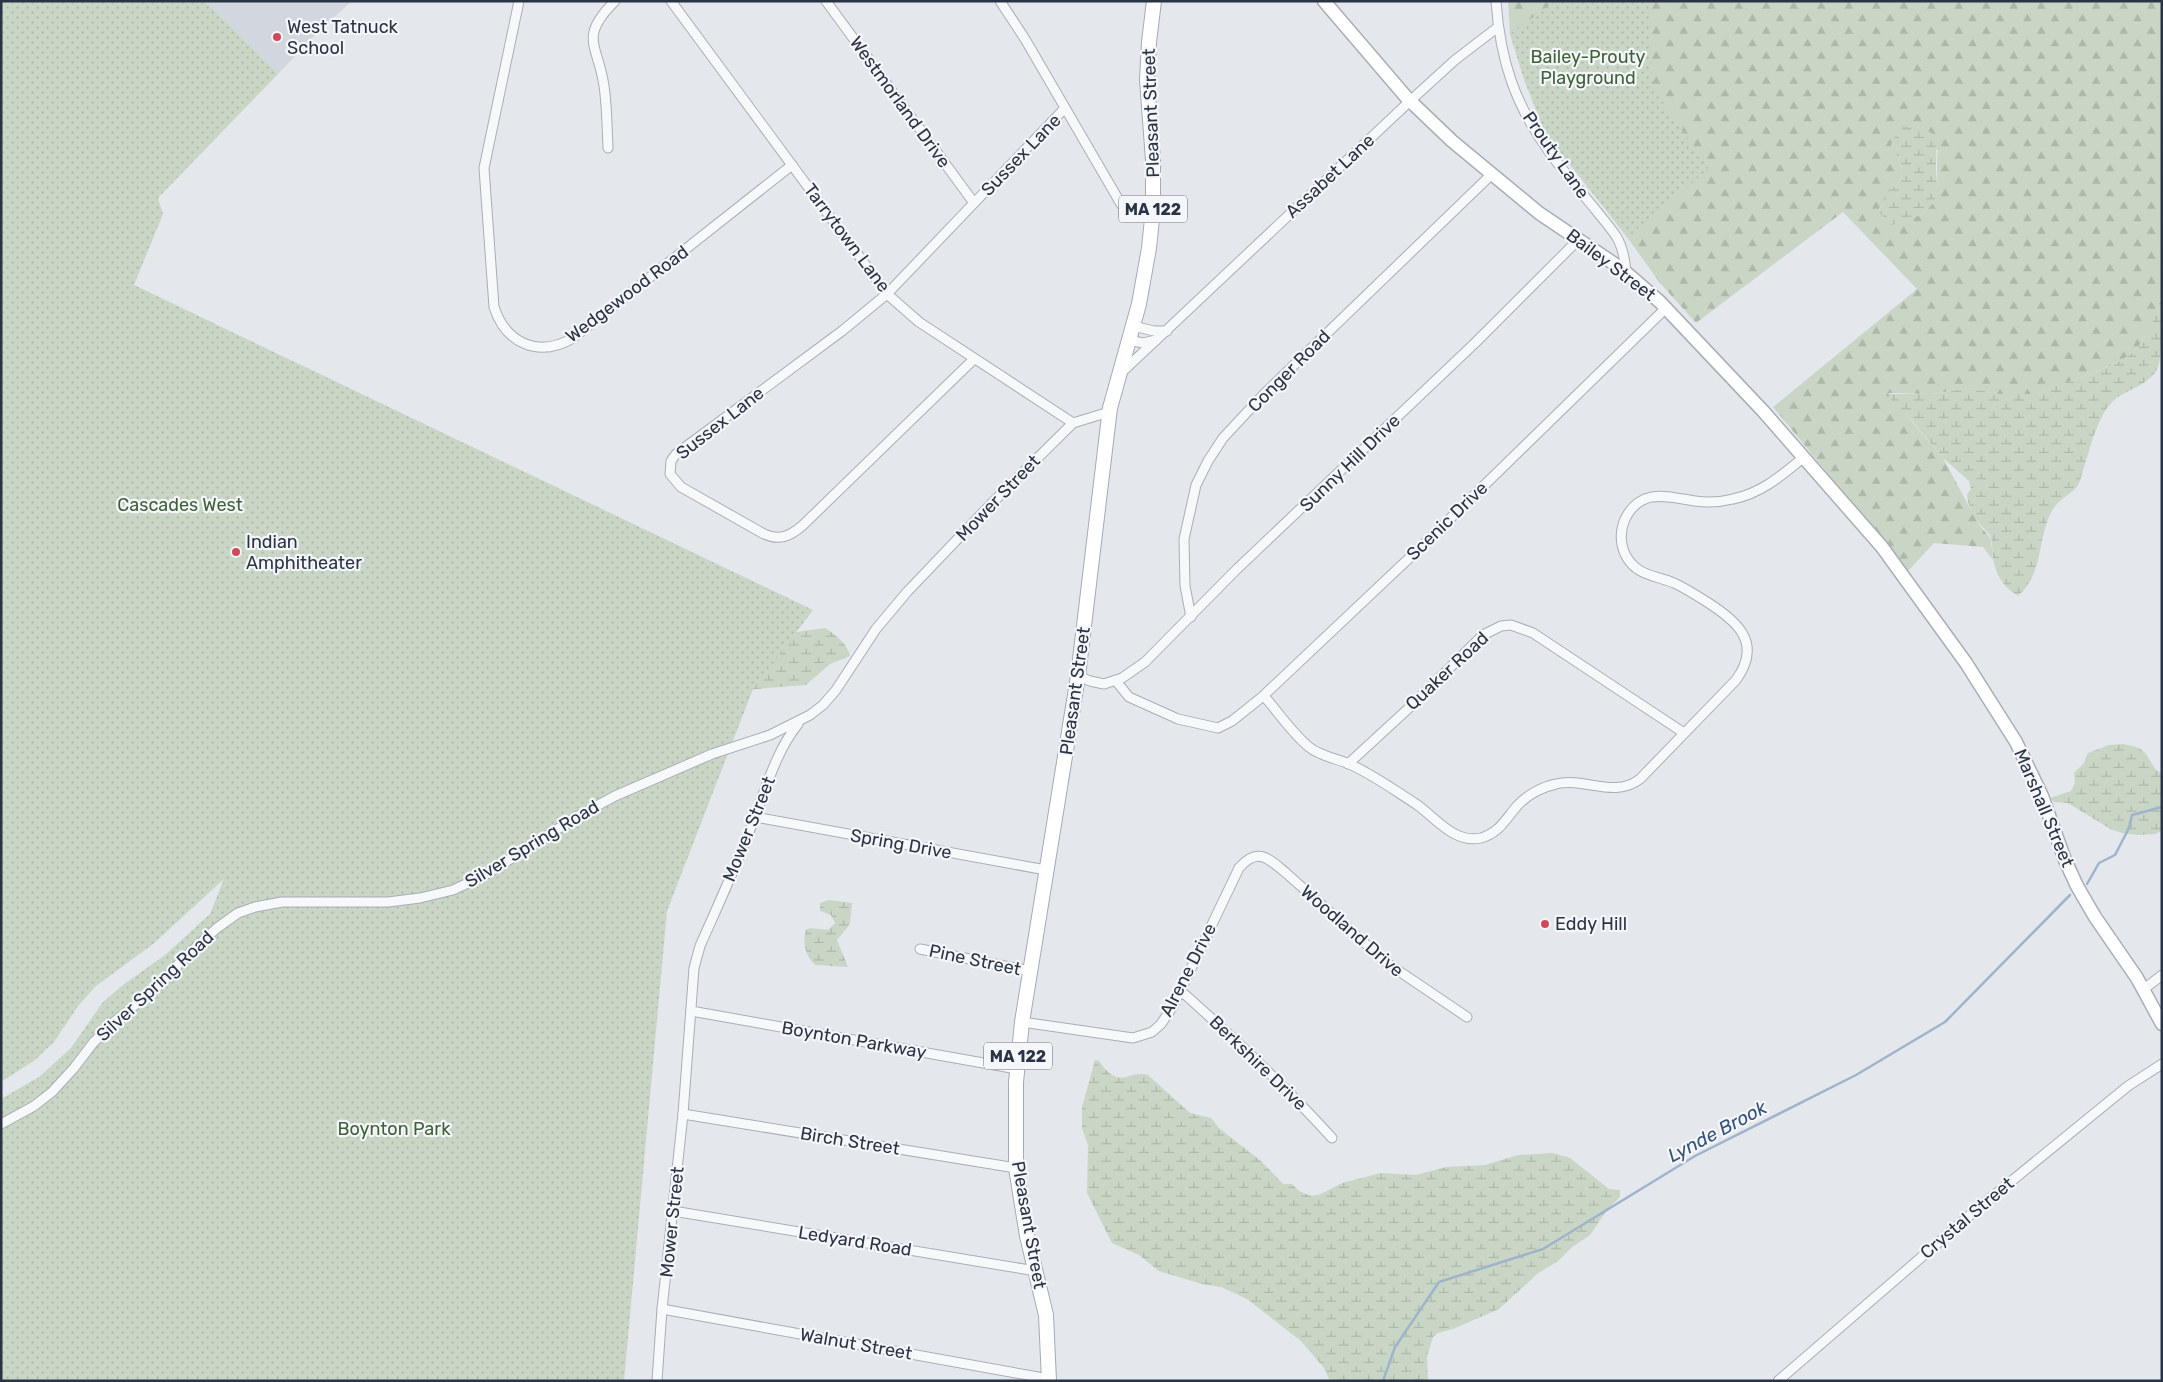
<svg xmlns="http://www.w3.org/2000/svg" width="2163" height="1382" viewBox="0 0 2163 1382" font-family="Rubik,sans-serif">
<defs>
<pattern id="forest-firs" width="22" height="20" patternUnits="userSpaceOnUse" patternTransform="scale(1.25)"><rect width="22" height="20" fill="#c9d6c5"/><path d="M5 1l3.5 6h-7zM16 11l3.5 6h-7z" fill="#adb8ab"/></pattern>
<pattern id="wetland-marsh" width="20" height="14" patternUnits="userSpaceOnUse" patternTransform="scale(1.25)"><rect width="20" height="14" fill="#c9d6c5"/><path d="M1 5h8M5 5V1M11 12h8M15 12V8" fill="none" stroke="#adb8ab"/></pattern>
<pattern id="park-dots" width="8" height="8" patternUnits="userSpaceOnUse" patternTransform="scale(1.25)"><rect width="8" height="8" fill="#c9d6c5"/><path d="M2 2h.1M6 6h.1" fill="none" stroke="#adb8ab" stroke-width="1.8" stroke-linecap="round"/></pattern>
</defs>
<rect width="100%" height="100%" fill="#e4e7ec"/>
<path fill="#d2d6de" d="M205,1H352L322,28L278,74Z"/>
<path fill="url(#forest-firs)" fill-rule="evenodd" d="M1508,1H2162V295C2155,316 2148,342 2129,355C2111,368 2086,375 2065,383H2060L2038,394H1997L1970,388L1932,394L1890,393L1888,394L1943,458L1978,523L1991,539L1993,560L1983,547L1934,543L1908,571L1773,407L1917,289L1843,212L1696,323L1660,283L1627,237L1665,192L1547,129L1525,82L1510,34ZM1891,145L1938,150C1936,164 1938,177 1937,191C1936,211 1909,221 1892,225L1883,218L1879,208L1882,206L1884,196C1909,179 1905,170 1891,145Z"/>
<g fill="url(#wetland-marsh)">
<path d="M1914,123L1933,134C1938,151 1936,153 1936,169C1936,177 1938,185 1937,193C1934,212 1909,221 1892,225L1888,224L1878,210L1882,206L1884,195C1909,179 1905,170 1891,145C1894,133 1903,128 1914,123Z"/>
<path d="M2162,295C2162,315 2163,348 2158,367C2151,385 2126,389 2113,401C2097,417 2091,446 2084,467C2082,472 2081,480 2078,485C2072,494 2059,499 2053,509C2037,536 2044,574 2018,596C2003,587 1996,575 1993,558C1992,552 1993,544 1991,538C1988,531 1983,528 1979,523C1973,516 1967,503 1967,494L1971,489L1969,481L1943,458L1912,421L1894,404L1888,394H1932L1970,388L1997,394H2038L2059,383H2065C2086,375 2112,368 2129,355C2148,342 2155,315 2162,295Z"/>
<path d="M825,628C835,634 848,644 850,656L830,664L806,685L744,690L789,633Z"/>
<path d="M2124,744C2130,746 2138,746 2143,751C2151,758 2151,769 2162,773V831L2155,834L2139,835L2122,833L2112,830L2068,803L2054,802L2050,798L2071,791L2075,783L2074,773L2084,763L2088,753L2109,745Z"/>
<path d="M829,900L852,903L850,924L837,940L848,967L816,965C806,959 802,941 806,930L810,928L828,930L835,923L831,915L820,911V903Z"/>
<path d="M1095,1060L1099,1061C1120,1092 1128,1069 1148,1075L1190,1113L1211,1118L1219,1128L1261,1161L1283,1184H1292L1299,1191L1311,1196L1321,1194L1342,1183L1381,1173L1416,1175L1446,1167L1485,1165L1518,1155L1553,1153L1570,1158L1609,1189L1620,1190V1197L1607,1210L1590,1235L1572,1247L1558,1261L1537,1274L1499,1309L1453,1329L1438,1333L1433,1337L1427,1357L1428,1381H1330L1324,1368L1301,1341L1247,1299L1221,1287L1202,1284L1159,1271L1139,1255L1112,1243L1087,1193L1088,1145L1082,1128V1107Z"/>
</g>
<g fill="url(#park-dots)">
<path d="M1,1H205L278,74L158,198L163,214L134,285L813,610L753,689L667,911L624,1381H1V1099L39,1077L71,1048L103,1002L123,985L165,955L210,914L224,879L153,944L96,986L78,1006L54,1042L35,1060L1,1082Z"/>
<path d="M1555,1H1648L1653,88L1709,169L1627,237L1545,133L1525,82L1510,34Z"/>
</g>
<g fill="none" stroke-linecap="round" stroke-linejoin="round">
<g stroke="#9fb4cc" stroke-width="2.5">
<path d="M2087,884L2099,863L2115,855L2129,828L2132,815L2162,807"/>
<path d="M1383,1381L1395,1347L1439,1282L1543,1249L1695,1156L1856,1075L1945,1022L2070,895"/>
</g>
<g stroke="#a9aeb7" stroke-width="11">
<g id="street">
<path d="M519,1L484,168L494,307C506,344 539,358 573,338L792,165"/>
<path d="M671,1L887,294L919,322L1073,423"/>
<path d="M826,1L974,203"/>
<path d="M1000,1L1025,39L1121,204L1131,209H1153"/>
<path d="M1496,1C1500,60 1515,105 1550,153C1564,172 1580,191 1595,209C1602,218 1610,227 1616,236C1623,247 1625,260 1626,272"/>
<path d="M608,148C607,127 607,106 604,86C598,44 578,38 615,1"/>
<path d="M1133,326L1154,331H1167"/>
<path d="M1129,340L1143,343L1156,340"/>
<path d="M974,359L802,526C790,536 780,541 764,534L681,487L670,474L671,461L676,454L842,331L887,294L1065,108"/>
<path d="M1121,373L1410,101L1455,60L1498,27"/>
<path d="M1191,617L1185,586L1184,539L1196,485L1208,461L1223,438L1264,394L1492,174"/>
<path d="M1078,676L1090,681L1104,684L1122,678L1145,662L1237,569L1475,343L1579,239"/>
<path d="M1116,681L1129,697L1178,719L1218,728L1232,721L1262,697L1422,546L1666,308"/>
<path d="M1264,696C1278,712 1292,733 1309,747C1320,756 1334,758 1347,763C1371,773 1394,790 1416,804C1435,817 1454,844 1481,838C1499,833 1505,820 1517,806C1527,795 1542,787 1556,784C1585,777 1614,799 1640,779L1736,680C1763,643 1737,621 1707,602C1696,595 1685,588 1674,583C1655,575 1637,576 1626,556C1620,544 1620,531 1625,519C1641,487 1668,497 1695,501C1708,503 1721,502 1733,499C1762,493 1782,475 1804,457"/>
<path d="M1348,764L1410,707L1483,635L1501,626L1511,625L1533,633L1684,733"/>
<path d="M755,817L1046,870"/>
<path d="M920,949L1030,971"/>
<path d="M2144,989L2162,975"/>
<path d="M1181,991C1234,1038 1285,1086 1332,1138"/>
<path d="M691,1011L1017,1069"/>
<path d="M1022,1022L1133,1038L1152,1032L1161,1024L1173,1006L1239,868C1258,846 1269,859 1286,873L1387,963L1467,1017"/>
<path d="M683,1114L1016,1168"/>
<path d="M1,1124L34,1106L52,1092L74,1068L93,1043L114,1022L161,984L183,959L217,928L238,913L255,907L282,902H388L420,898L453,890L485,875L578,816L615,796L712,754L770,735L810,715L823,705L836,690L876,629L907,592L991,504L1073,423L1109,412"/>
<path d="M673,1211L1036,1271"/>
<path d="M662,1309L1049,1379"/>
<path d="M657,1381L662,1309L683,1114L694,968L700,946C719,903 739,860 755,816C767,785 777,750 798,724"/>
<path d="M1778,1381L1976,1210L2128,1086L2162,1064"/>
</g>
</g>
<g stroke="#a9aeb7" stroke-width="15">
<path id="secondary" d="M1324,1L1407,98L1452,141L1539,213L1622,269L1660,302L1763,411L1882,547L1966,663L2016,742L2042,796L2065,860L2077,886L2095,917L2137,978L2162,1024"/>
</g>
<g stroke="#a3abb8" stroke-width="16">
<path id="primary" d="M1049,1381L1046,1315L1027,1236L1016,1168V1082L1022,1022L1078,676L1110,408L1139,304L1149,248L1153,209V160L1147,80L1149,42L1154,1"/>
</g>
<use href="#street" stroke="#f7f8fa" stroke-width="9"/>
<use href="#secondary" stroke="#fff" stroke-width="12"/>
<use href="#primary" stroke="#fff" stroke-width="14"/>
</g>
<g fill="#d1495b" stroke="#f4f6f9" stroke-width="2">
<circle cx="277" cy="37" r="5"/>
<circle cx="236" cy="552" r="5"/>
<circle cx="1545" cy="924" r="5"/>
</g>
<g text-anchor="middle" stroke-width="4.5" stroke-linejoin="round" paint-order="stroke">
<g fill="#f4f6f9" stroke="#676e7b" stroke-width="1">
<rect x="1119" y="195.5" width="68" height="27" rx="4"/>
<rect x="984" y="1042.5" width="68" height="27" rx="4"/>
</g>
<g font-size="16" font-weight="bold" fill="#2b3445">
<text x="1153" y="215">MA 122</text>
<text x="1018" y="1062">MA 122</text>
</g>
<g font-size="18" fill="#2b3445" stroke="#f4f6f9" text-anchor="start">
<text x="287" y="33">West Tatnuck<tspan x="287" dy="21">School</tspan></text>
<text x="246" y="548">Indian<tspan x="246" dy="21">Amphitheater</tspan></text>
<text x="1555" y="930">Eddy Hill</text>
</g>
<g font-size="18" fill="#3f6138" stroke="#f4f6f9">
<text x="1588" y="63">Bailey-Prouty<tspan x="1588" dy="21">Playground</tspan></text>
<text x="180" y="511">Cascades West</text>
<text x="394" y="1135">Boynton Park</text>
</g>
<g font-size="18" fill="#2b3445" stroke="#f4f6f9">
<text transform="translate(900 102) rotate(54)" y="6">Westmorland Drive</text>
<text transform="translate(1151 113) rotate(-92)" y="6">Pleasant Street</text>
<text transform="translate(1021 155) rotate(-46)" y="6">Sussex Lane</text>
<text transform="translate(1556 155) rotate(55)" y="6">Prouty Lane</text>
<text transform="translate(1330 176) rotate(-43)" y="6">Assabet Lane</text>
<text transform="translate(847 238) rotate(53)" y="6">Tarrytown Lane</text>
<text transform="translate(1611 265) rotate(37)" y="6">Bailey Street</text>
<text transform="translate(627 294) rotate(-37)" y="6">Wedgewood Road</text>
<text transform="translate(1289 371) rotate(-45)" y="6">Conger Road</text>
<text transform="translate(720 423) rotate(-38)" y="6">Sussex Lane</text>
<text transform="translate(1350 463) rotate(-44)" y="6">Sunny Hill Drive</text>
<text transform="translate(998 498) rotate(-46)" y="6">Mower Street</text>
<text transform="translate(1447 521) rotate(-44)" y="6">Scenic Drive</text>
<text transform="translate(1447 671) rotate(-43)" y="6">Quaker Road</text>
<text transform="translate(1075 691) rotate(-82)" y="6">Pleasant Street</text>
<text transform="translate(2044 808) rotate(67)" y="6">Marshall Street</text>
<text transform="translate(749 829) rotate(-68)" y="6">Mower Street</text>
<text transform="translate(532 844) rotate(-31)" y="6">Silver Spring Road</text>
<text transform="translate(901 844) rotate(10)" y="6">Spring Drive</text>
<text transform="translate(1352 931) rotate(41)" y="6">Woodland Drive</text>
<text transform="translate(975 960) rotate(12)" y="6">Pine Street</text>
<text transform="translate(1188 970) rotate(-63)" y="6">Alrene Drive</text>
<text transform="translate(155 986) rotate(-43)" y="6">Silver Spring Road</text>
<text transform="translate(854 1040) rotate(10)" y="6">Boynton Parkway</text>
<text transform="translate(1258 1063) rotate(44)" y="6">Berkshire Drive</text>
<text transform="translate(850 1141) rotate(9)" y="6">Birch Street</text>
<text transform="translate(1967 1218) rotate(-40)" y="6">Crystal Street</text>
<text transform="translate(672 1222) rotate(-84)" y="6">Mower Street</text>
<text transform="translate(1029 1225) rotate(80)" y="6">Pleasant Street</text>
<text transform="translate(855 1241) rotate(9)" y="6">Ledyard Road</text>
<text transform="translate(856 1344) rotate(10)" y="6">Walnut Street</text>
</g>
<g font-size="19" font-style="italic" fill="#34527a" stroke="#f4f6f9">
<text transform="translate(1717 1131) rotate(-28)" y="7">Lynde Brook</text>
</g>
</g>
<rect width="2163" height="1382" fill="none" stroke="#2b3445" stroke-width="5"/>
</svg>
